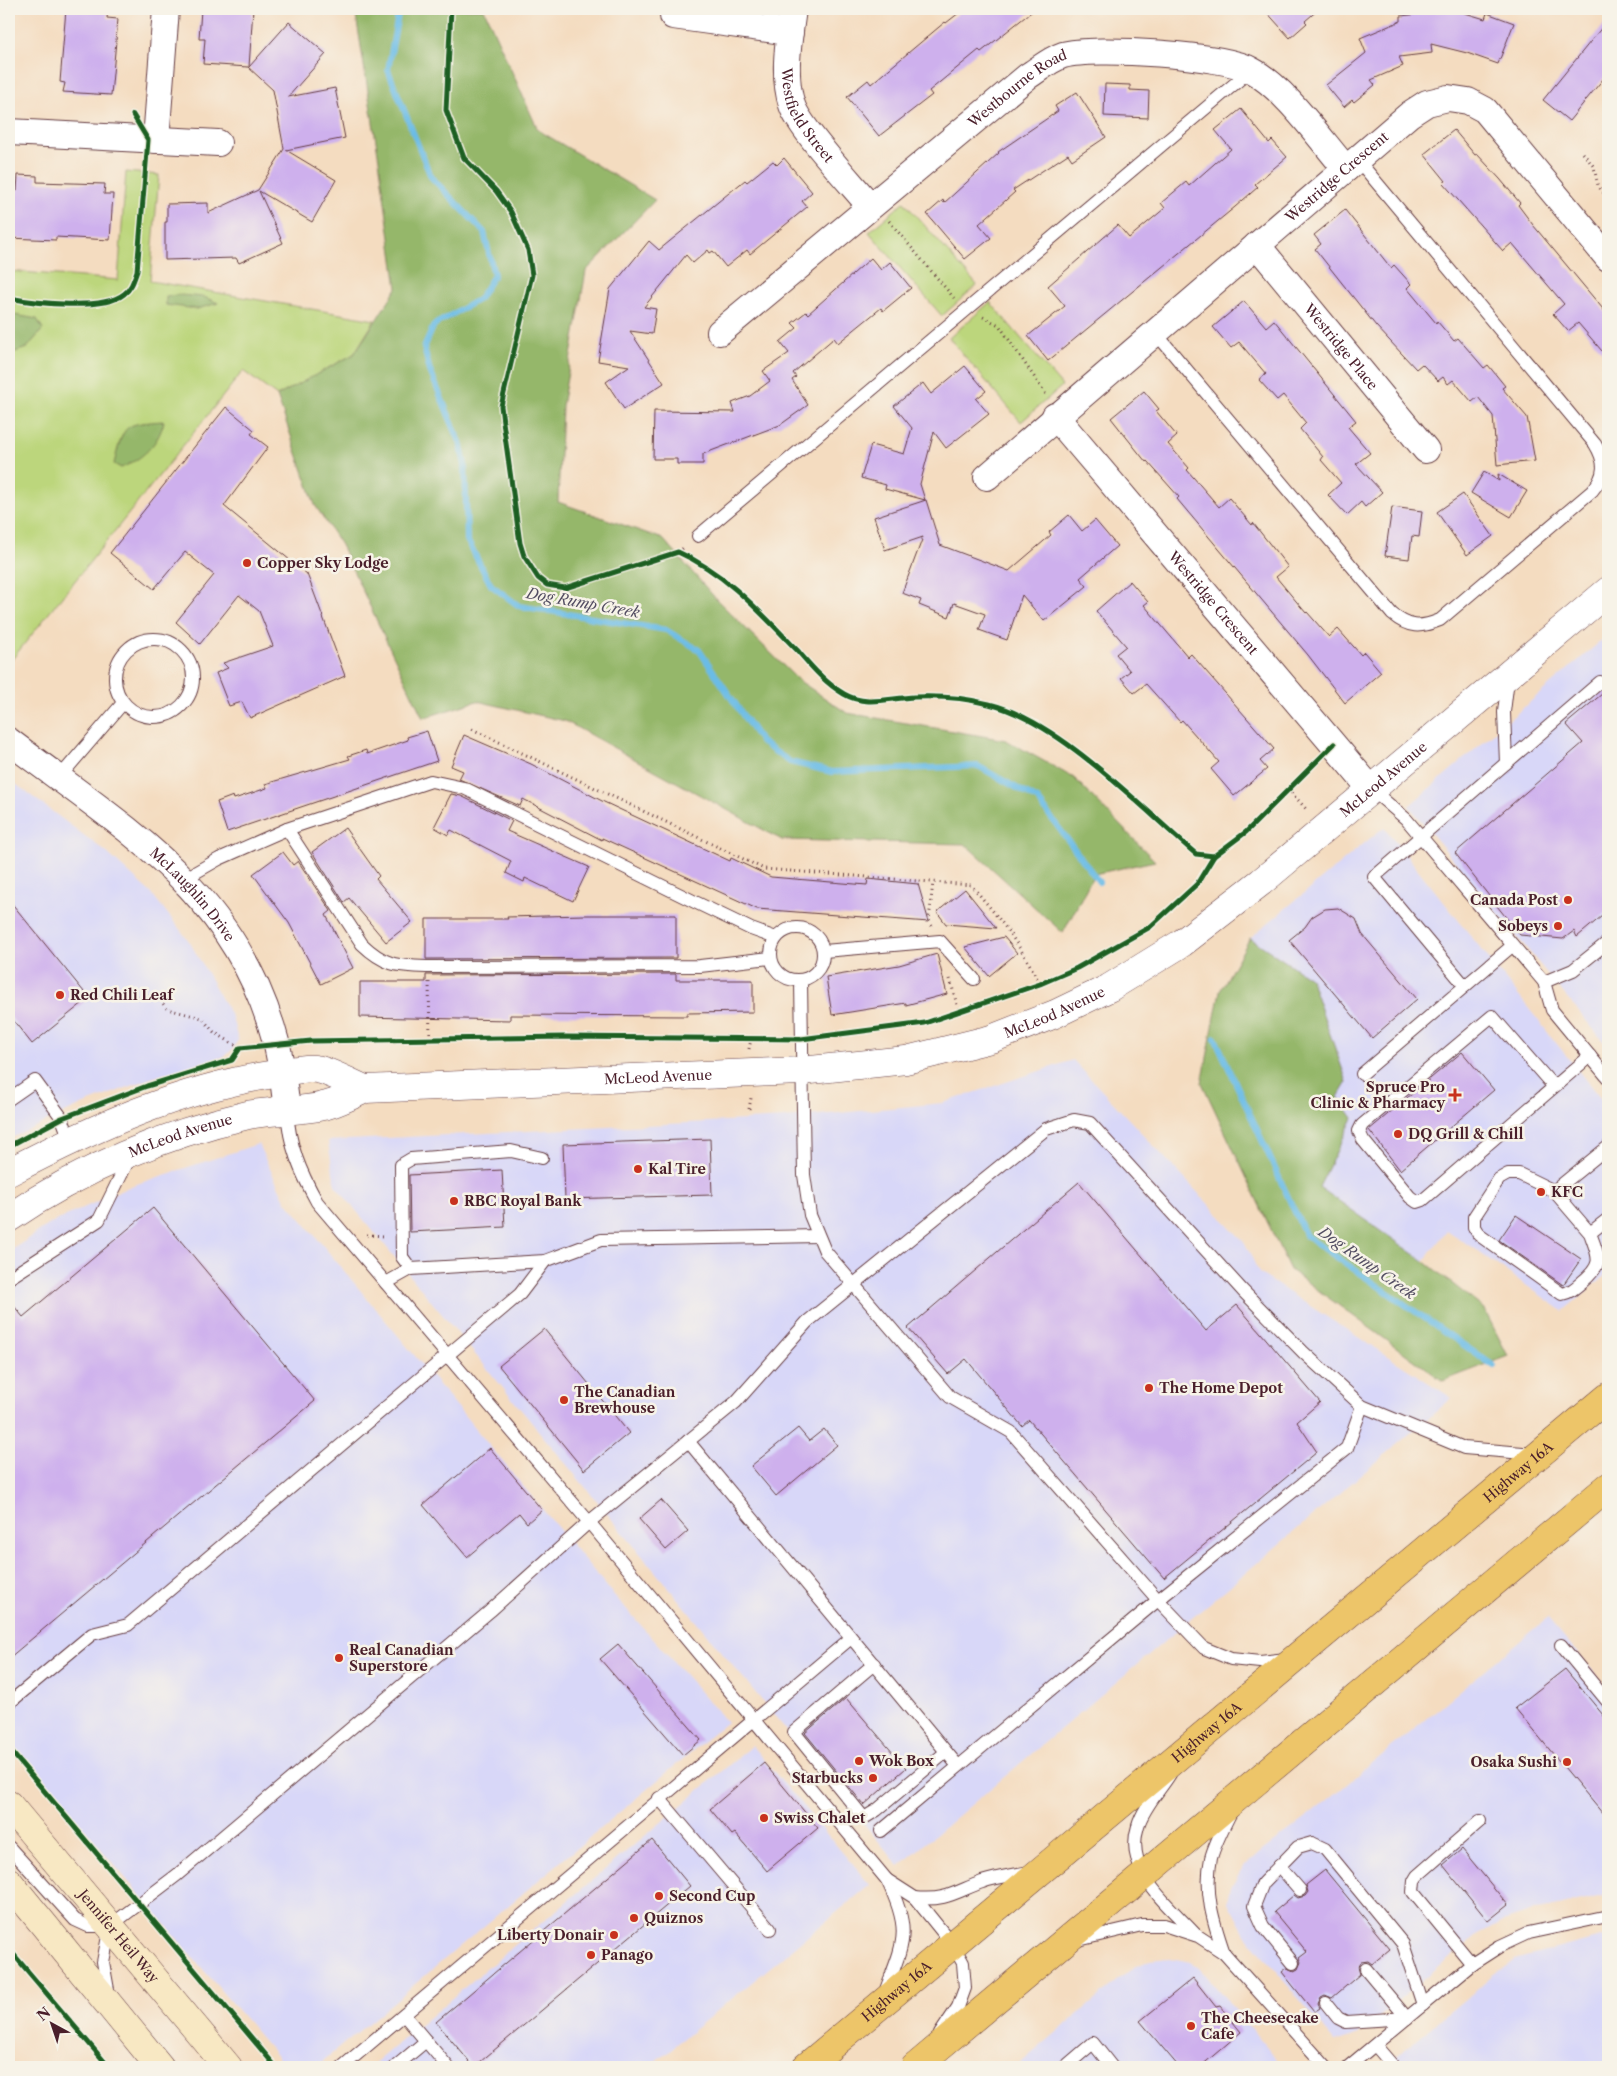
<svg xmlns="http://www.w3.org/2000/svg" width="1617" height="2076" viewBox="0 0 1617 2076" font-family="'Libre Caslon Text',serif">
<rect width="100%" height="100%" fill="#f7f3e8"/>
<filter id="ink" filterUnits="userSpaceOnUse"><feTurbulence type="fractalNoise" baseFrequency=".02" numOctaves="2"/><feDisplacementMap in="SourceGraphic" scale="10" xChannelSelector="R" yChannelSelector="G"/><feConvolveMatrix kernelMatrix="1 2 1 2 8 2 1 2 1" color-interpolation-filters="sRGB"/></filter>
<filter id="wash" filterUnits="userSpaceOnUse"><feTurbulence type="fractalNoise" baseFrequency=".0096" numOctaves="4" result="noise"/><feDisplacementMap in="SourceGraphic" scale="20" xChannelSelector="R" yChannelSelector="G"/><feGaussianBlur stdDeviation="1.12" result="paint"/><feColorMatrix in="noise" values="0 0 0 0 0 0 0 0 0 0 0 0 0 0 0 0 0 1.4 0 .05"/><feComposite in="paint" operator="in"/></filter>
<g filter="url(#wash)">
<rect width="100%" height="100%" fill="#f4dcc0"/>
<g fill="#d8d7f8">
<path d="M1608,635V1047L1409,806Z"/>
<path d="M9,779L106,852L152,894L189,941L232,1017L238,1040L232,1050L223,1057L152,1078L84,1104L9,1139Z"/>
<path d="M1384,827L1608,1108V1273L1563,1311L1447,1230L1424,1261L1318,1187L1353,1118L1338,1097L1250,938Z"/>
<path d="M1073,1060L1245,1243L1259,1273L1452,1398L899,1866L335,1185L328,1141L787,1118L943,1103Z"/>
<path d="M258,1144L285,1200L613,1594L727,1722L316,2067H286L9,1741V1252L51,1223L131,1186Z"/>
<path d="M1548,1618L1608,1689V1895L1530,1912L1503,1921L1475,1937L1359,2034L1335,2042L1245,1934L1228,1902L1231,1887L1244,1867L1262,1851L1311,1814Z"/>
<path d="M752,1746L870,1885L649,2067H370Z"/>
<path d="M1608,1935V2067H1383L1500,1970L1515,1960Z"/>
<path d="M1169,1958L1187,1961L1200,1968L1283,2067H1016L1134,1967L1151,1960Z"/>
</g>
<g fill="#bcd67b" stroke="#837a53">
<path d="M126,172L159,175L150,281L375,320L354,354L277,396L243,371L9,663V271L118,280Z"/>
<path d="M904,202L977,285L942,316L869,232Z"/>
<path d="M990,302L1062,386L1021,422L949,338Z"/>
</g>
<g fill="#95b76b" stroke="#706b4b">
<path d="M355,9H484L538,130L655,200L586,271L562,406L558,502L663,539L717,600L798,680L847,713L1006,740L1074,778L1155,861L1094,874L1063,933L965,844L782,840L565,721L477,701L423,718L341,545L315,505L277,396L354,354L397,288L379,160Z"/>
<path d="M179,295L204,297L218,303L197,309L166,305V296Z"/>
<path d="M9,314L37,319L43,329L27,348L9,354Z"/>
<path d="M164,421C159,444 142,459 121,468L114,464C124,423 123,424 164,421Z"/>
<path d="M1250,938L1310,978L1347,1082L1338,1097L1353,1118L1319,1187L1424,1261L1484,1309L1508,1356L1443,1381L1290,1270L1202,1083L1220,991Z"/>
</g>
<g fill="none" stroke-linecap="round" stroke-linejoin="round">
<g stroke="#6abce6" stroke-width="6">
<path d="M399,9L388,70L431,177L484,232L494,275L479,299L434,325L424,348L430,371L460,442L465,465L467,540L491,585L519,606L666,630L699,650L761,742L790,762L832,772L978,766L1038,800L1099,882"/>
<path d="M1215,1038L1306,1236L1494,1366"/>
</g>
</g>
<g id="blocks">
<g fill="#ceb0ed">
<path d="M66,9H108L107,18L118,19L111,95L63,92L65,83L60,82Z"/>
<path d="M201,9H253L249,67L289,22L326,54L288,97L335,88L345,138L286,150L336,180L312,222L259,191L283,243L239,263L236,258L165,260V222H167V204L208,203V213L258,190L284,149L273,90L248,67L203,64L205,39H199Z"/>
<path d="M964,9H1035L981,52L979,50L929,91L932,95L879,136L847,97L868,80L871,84L945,22L946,23Z"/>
<path d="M1264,9H1319L1305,21L1307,23L1290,38Z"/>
<path d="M1455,10L1485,19L1487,13L1514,23L1498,64L1467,53L1431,44L1432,53L1399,57L1403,66L1371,80L1375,85L1354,102L1352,100L1344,107L1326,85L1366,53L1360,38L1401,21V16Z"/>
<path d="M1608,20V73L1569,121L1543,100Z"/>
<path d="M1105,84L1130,85V90L1149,91L1148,118L1104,116Z"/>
<path d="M1077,92L1106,137L1072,160L1068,154L1013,190L1015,192L979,224L991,238L965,259L927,214L943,200L944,203L999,153L998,152L1058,111L1055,106Z"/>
<path d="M1241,109L1269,143L1272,140L1287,157L1255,184L1258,187L1235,207L1048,361L1028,336L1065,306L1048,286L1118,225L1129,238L1165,208L1161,203L1186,182L1189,186L1231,149L1215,130Z"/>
<path d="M1454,130L1475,155L1477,154L1500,179L1520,203L1518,205L1533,225L1608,315V358L1578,323L1568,331L1553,314L1564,304L1512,243L1503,251L1443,183L1446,181L1424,154Z"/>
<path d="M784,158L812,192L802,201L807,207L750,254L747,250L726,267L713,251L710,253L708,250L693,263L686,255L644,307L656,309L652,334L630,331L664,383L624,409L606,382L629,366L598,361L610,289L649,241L659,250L745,180L747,182L773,161L777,165Z"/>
<path d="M18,175L37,176V182L105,184L104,194H113L110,240L56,237V240L9,238L11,191H17Z"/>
<path d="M1345,210L1391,268L1394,265L1411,284L1407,288L1436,323L1437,321L1454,341L1458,338L1484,368L1488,365L1505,386L1502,388L1527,417L1535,461L1497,465L1493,416L1478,397L1472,402L1453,380L1448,384L1443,377L1438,381L1422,364L1416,369L1376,326L1315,249L1321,244L1314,235Z"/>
<path d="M871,258L881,270L890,262L911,288L883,311L881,308L838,343L834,338L793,373L796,377L792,380L808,405L780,425L703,454V464H677V459H653L654,411L735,412L732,403L750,396L770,381L763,371L789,353L780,342L797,328L792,323L806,312L808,314Z"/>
<path d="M1244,301L1266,327L1274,320L1356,421L1348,427L1370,453L1356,464L1382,492L1365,507L1361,502L1347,515L1328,495L1341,483L1321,460L1323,457L1300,429L1306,423L1283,395L1277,400L1259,380L1266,374L1239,342L1231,348L1213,327Z"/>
<path d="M965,366L986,391L976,399L989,414L946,448L934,432L920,484L925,500L885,489L886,485L861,478L871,445L904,454L912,428L894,406L923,383L931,394Z"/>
<path d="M1144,391L1159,409L1156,411L1177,436L1168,444L1189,468L1187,470L1219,507L1229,498L1252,525L1253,523L1288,567L1276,577L1306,613L1307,612L1329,637L1338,629L1361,655L1364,652L1381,672L1345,703L1308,655L1177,499L1179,497L1147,461L1146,462L1111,418Z"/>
<path d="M226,407L254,430L251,434L268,447L224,506L307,574L345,676L250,718L242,702L229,706L216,673L228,668L223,663L273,646L259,611L239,595L200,644L176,622L214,575L185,552L154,589L110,553Z"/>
<path d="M1484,472L1499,481L1498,474L1527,491L1511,517L1471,493Z"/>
<path d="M1463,494L1493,536L1467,555L1437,512Z"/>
<path d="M926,500L940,545L1009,571L1051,535L1049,532L1069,515L1082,531L1095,520L1117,546L1080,578L1087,586L1044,621L1022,595L1007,640L979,630L985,614L954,603L949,617L919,605L921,600L902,593L923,537L885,550L874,517Z"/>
<path d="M1392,507L1422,511L1419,537L1412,536L1409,559L1385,556Z"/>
<path d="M1130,581L1148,602L1144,605L1188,657L1191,654L1274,749L1260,761L1267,769L1234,796L1211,769L1219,762L1182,720L1180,722L1146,684L1134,693L1121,678L1130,671L1116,654L1126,646L1096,611Z"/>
<path d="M1608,689V911L1577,937L1574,931L1563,939L1520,935L1455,853L1583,743L1566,724Z"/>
<path d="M427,731L437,761L227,832L217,802L233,796L234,799L267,788L265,784L350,759L348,756L366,750L367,754L408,740L407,737Z"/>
<path d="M464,735L531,764L604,802L730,861L731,858L771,877L867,885L868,879L918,884L929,922L757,909L602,838V840L523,799L520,806L459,779L463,771L451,766Z"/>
<path d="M451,794L461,796L512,821L507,831L589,867L573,901L525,878L524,882L506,873L511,861L451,830L448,835L434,827Z"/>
<path d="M345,828L379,876L376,879L412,922L386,942L349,898L344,902L312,852Z"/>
<path d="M283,852L293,865L298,861L331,911L326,915L353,968L321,984L289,923L253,874Z"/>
<path d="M965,889L996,928L946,924L937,912Z"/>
<path d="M9,900L89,998L32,1044L9,1015Z"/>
<path d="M1338,908L1356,919L1362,934L1417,999L1372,1038L1289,940L1305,927L1312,917L1325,909Z"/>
<path d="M584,915H676V958L426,959V919H508L507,917Z"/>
<path d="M1004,937L1017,953L989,976L965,947Z"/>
<path d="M937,954L947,994L906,1005V1003L832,1015L826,977L899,965Z"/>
<path d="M676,974V980H753V1012L687,1013V1016L510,1015V1020L360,1017V982H426V975Z"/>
<path d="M1462,1052L1494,1090L1400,1170L1369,1130Z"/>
<path d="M710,1139L712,1195L565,1199L563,1144Z"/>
<path d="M502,1170L505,1227L410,1232L409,1175Z"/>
<path d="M1079,1182L1206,1331L1237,1305L1320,1402L1297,1422L1317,1452L1164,1578L1029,1420L1022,1426L966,1359L948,1374L908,1328Z"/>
<path d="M153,1208L315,1401L9,1658V1300L23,1317Z"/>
<path d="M1516,1215L1581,1259L1563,1285L1499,1240Z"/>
<path d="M544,1329L629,1433L584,1470L499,1366Z"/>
<path d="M798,1428L809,1441L824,1429L837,1445L776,1496L751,1466Z"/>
<path d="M490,1448L542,1510L527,1523L519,1513L467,1557L423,1505Z"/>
<path d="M661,1500L688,1531L666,1550L639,1519Z"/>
<path d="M618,1644L701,1740L683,1755L600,1659Z"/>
<path d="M1565,1669L1608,1721V1820L1515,1708Z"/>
<path d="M846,1698L906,1768L864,1805L805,1733Z"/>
<path d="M764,1763L818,1828L767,1871L735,1833L732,1835L710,1809Z"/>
<path d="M652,1840L690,1886L474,2067L436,2022Z"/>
<path d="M1462,1849L1508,1905L1488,1921L1443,1865Z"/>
<path d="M1325,1870L1390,1949L1372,1964L1368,1961L1361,1962L1358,1967L1360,1974L1332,1998L1325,1995L1321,1997L1318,2004L1320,2008L1314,2012L1282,1972L1287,1968L1294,1971L1298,1969L1301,1962L1299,1958L1307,1952L1274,1912L1294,1895L1298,1898L1305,1896L1308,1892L1306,1885Z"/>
<path d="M1193,1978L1216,2007L1220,2006L1241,2032L1200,2067H1179L1140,2021Z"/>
</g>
</g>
</g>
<g filter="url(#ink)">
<use href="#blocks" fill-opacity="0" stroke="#643b41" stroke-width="1"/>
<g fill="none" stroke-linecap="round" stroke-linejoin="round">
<g stroke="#643b41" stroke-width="14">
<g id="service">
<path d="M1154,331L1392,614C1409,628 1420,628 1440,620L1592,491C1606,475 1606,462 1595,444L1357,159"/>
<path d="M698,536L1251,70"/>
<circle cx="154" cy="678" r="39"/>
<path d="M1506,763L1504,712L1508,679"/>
<path d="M58,779L123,703"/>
<path d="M1371,789L1406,819L1544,982L1552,1010L1608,1078"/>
<path d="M287,829L362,944C385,966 397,966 428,967L700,966L770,958"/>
<path d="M184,879L219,859L287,829L431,781L464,788L695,902L751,929L776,938"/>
<circle cx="797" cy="954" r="26"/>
<path d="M824,951L940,941L974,979"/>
<path d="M801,981L804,1175L810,1215L825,1251L950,1397L1011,1432L1158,1600L1204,1648L1231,1659L1260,1662L1286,1659"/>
<path d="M1544,982L1573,970L1608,942"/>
<path d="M1465,986L1374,877L1600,682"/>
<path d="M1362,1074L1512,946"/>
<path d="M1554,1087L1492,1016L1362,1125L1359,1131L1363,1140L1410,1197L1417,1202L1423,1200L1590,1056"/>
<path d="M9,1099L35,1081L62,1118L70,1140"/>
<path d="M287,1110C289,1146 300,1171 317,1202L589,1522L887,1880C913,1933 903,1943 884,1995"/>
<path d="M1554,1191L1608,1147"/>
<path d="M1590,1233C1599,1258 1604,1264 1582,1282C1575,1288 1571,1292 1562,1294L1479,1235L1474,1227V1217L1499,1179L1508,1174H1519L1554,1191L1590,1233L1608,1219"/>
<path d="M411,1269L402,1257L401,1165L411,1159L511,1151L542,1158"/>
<path d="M9,1278L99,1220L130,1157"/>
<path d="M386,1283L411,1269L545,1261L601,1240L818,1236"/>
<path d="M688,1441L958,1766"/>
<path d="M1561,1645L1608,1702"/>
<path d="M874,1664L794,1732L864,1818L877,1810L946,1752"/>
<path d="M9,1703L92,1634L128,1625L520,1294L545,1261"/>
<path d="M1170,1774C1160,1790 1143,1808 1138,1826C1123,1872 1169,1905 1196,1935"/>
<path d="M659,1798L770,1929"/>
<path d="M881,1831L1158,1600L1347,1448L1362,1406"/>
<path d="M9,1847L75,1920L88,1926H110L177,1875L490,1611L589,1522L736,1402L807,1322L1046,1129L1074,1120L1090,1123L1243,1291L1303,1352L1362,1406L1464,1448L1536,1454"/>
<path d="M1279,1866L1300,1890"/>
<path d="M887,1880L915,1898L953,1945L963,1963L965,1988L958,2007L940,2034"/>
<path d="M915,1898C947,1901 955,1892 982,1882C997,1877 1014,1875 1029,1872"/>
<path d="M1074,1941L1142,1925H1164L1198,1936L1224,1953L1326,2067"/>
<path d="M1224,1953C1213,1921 1204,1892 1211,1858C1215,1843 1224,1826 1231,1812"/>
<path d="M1293,1963L1263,1926L1254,1906L1263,1883L1298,1847L1312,1843L1325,1849L1403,1944L1423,2005"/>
<path d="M1472,1964L1413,1892L1414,1881L1417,1876L1480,1821"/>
<path d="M1366,1969L1407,2018"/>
<path d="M109,1995L103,1962L110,1926"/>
<path d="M1326,2003L1338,2018L1346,2022L1407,2018"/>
<path d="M404,2015L448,2067"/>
<path d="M1375,2045L1394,2067"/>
<path d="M342,2067L851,1638"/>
<path d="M395,2067L426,2041"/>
<path d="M1065,2067L1093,2043L1112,2067"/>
<path d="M1348,2067L1472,1964L1500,1946L1528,1933L1608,1916"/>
</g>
</g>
<g stroke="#643b41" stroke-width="28">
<g id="minor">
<path id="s1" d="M793,9C789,40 782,74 792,105C799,128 852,184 870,206"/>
<path d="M673,16L790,32"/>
<path d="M9,132L218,143"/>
<path d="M156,140L166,9"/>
<path id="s2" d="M1257,245L1426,450"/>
<path id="s3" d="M720,332L1028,76C1039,69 1051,59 1063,55C1094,46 1224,55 1251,70C1285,88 1320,139 1346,169"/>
<path id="s4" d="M1055,416L1371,789"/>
<path id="s5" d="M987,477L1410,114L1427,103L1448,98L1468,101L1485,110L1608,258"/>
<path id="s6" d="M9,741C125,829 236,891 276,1042C282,1064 284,1087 287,1110"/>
</g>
</g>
<g stroke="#643b41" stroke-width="29">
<g id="tertiary">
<path d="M9,1172C93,1128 180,1088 275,1074C287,1072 304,1067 316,1069C330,1071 352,1084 365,1089"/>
<path id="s7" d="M9,1218C79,1170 164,1134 248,1115C272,1110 299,1112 323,1106C337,1103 352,1095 365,1089L801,1071L906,1060L991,1039L1055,1014L1109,988L1182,943L1261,882L1608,591"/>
</g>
</g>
<g stroke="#643b41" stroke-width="29">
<g id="secondary">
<path id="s8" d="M9,1805L228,2067"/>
<path d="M9,1882L160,2067"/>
</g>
</g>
<g stroke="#643b41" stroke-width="29">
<g id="primary">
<path id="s9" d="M806,2067L1608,1397"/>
<path d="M915,2067L1608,1487"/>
</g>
</g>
<g stroke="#643b41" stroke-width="3" stroke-dasharray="1 4" stroke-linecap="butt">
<path d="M1583,153L1594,167L1598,186L1608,198"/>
<path d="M889,221L954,298"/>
<path d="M983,317L999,325L1047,396"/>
<path d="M678,552L686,546"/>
<path d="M472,729L764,869L971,885C998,916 1022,947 1040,984"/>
<path d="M1288,789L1307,810"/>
<path d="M932,926L929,920L933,882"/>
<path d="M950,979L959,1012"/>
<path d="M429,982L430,1039"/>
<path d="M132,997L157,996L167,1009L202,1018L214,1032L240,1048"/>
<path d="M749,1049L751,1039"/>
<path d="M749,1109L751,1098"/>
<path d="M367,1235L385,1236"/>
</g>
<use href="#service" stroke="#fff" stroke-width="12"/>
<use href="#minor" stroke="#fff" stroke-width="26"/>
<use href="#tertiary" stroke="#fff" stroke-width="28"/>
<use href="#secondary" stroke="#f8e8c3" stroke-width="28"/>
<use href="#primary" stroke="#edc569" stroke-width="28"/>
<g stroke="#f7f3e8" stroke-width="8">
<g id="cycleway">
<path d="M451,9L446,110L464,158L496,191L511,212L528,250L532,275L501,406L503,422L520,543L524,556L538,578L547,585L565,588L678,552C726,573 761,613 797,650C811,666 825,683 844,694C866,707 889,698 914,697C938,696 966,698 989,704C1059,721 1141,807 1196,854L1214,856"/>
<path d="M9,298C35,303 103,311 124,294C132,288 134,279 137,271L148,140L133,115"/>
<path d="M9,1146L62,1118L147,1086L232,1060L240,1048L311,1041L564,1037L801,1039L925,1023L1040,984L1077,968L1150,927L1197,884L1214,856L1246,832L1334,744"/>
<path d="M9,1749L276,2067"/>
<path d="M9,1949L109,2067"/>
</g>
</g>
<use href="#cycleway" stroke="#1b5e20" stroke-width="5"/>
</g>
</g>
<g fill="#c8321e" stroke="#f7f3e8" stroke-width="2">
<circle cx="247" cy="563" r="5"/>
<circle cx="1568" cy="900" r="5"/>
<circle cx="1558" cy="926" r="5"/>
<circle cx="60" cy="995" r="5"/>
<path d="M1452.5 1087.5h5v5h5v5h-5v5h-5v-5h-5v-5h5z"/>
<circle cx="1398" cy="1134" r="5"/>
<circle cx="638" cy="1169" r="5"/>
<circle cx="1541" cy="1192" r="5"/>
<circle cx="454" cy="1201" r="5"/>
<circle cx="1149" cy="1388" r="5"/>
<circle cx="564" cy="1400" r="5"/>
<circle cx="339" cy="1658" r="5"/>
<circle cx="859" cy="1761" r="5"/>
<circle cx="1567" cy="1762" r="5"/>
<circle cx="873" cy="1778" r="5"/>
<circle cx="764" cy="1818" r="5"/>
<circle cx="659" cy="1896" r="5"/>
<circle cx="634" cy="1918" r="5"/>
<circle cx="614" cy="1935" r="5"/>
<circle cx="591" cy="1955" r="5"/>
<circle cx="1191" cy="2026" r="5"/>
</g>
<g text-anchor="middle" stroke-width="5" stroke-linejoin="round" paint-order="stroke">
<g font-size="14" fill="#4a1f2b" stroke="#f7f3e8">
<text dy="5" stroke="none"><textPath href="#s3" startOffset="385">Westbourne Road</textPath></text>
<text dy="5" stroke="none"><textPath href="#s1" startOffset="112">Westfield Street</textPath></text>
<text dy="5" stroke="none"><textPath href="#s5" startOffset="461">Westridge Crescent</textPath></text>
<text dy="5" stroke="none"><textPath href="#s2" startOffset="132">Westridge Place</textPath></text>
<text dy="5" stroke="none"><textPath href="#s4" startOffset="245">Westridge Crescent</textPath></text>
<text dy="5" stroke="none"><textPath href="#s7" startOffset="1486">McLeod Avenue</textPath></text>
<text dy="5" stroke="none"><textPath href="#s6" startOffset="240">McLaughlin Drive</textPath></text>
<text dy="5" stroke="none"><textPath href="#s7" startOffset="1081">McLeod Avenue</textPath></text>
<text dy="5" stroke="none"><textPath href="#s7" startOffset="676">McLeod Avenue</textPath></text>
<text dy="5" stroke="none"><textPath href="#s7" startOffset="191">McLeod Avenue</textPath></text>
<text dy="5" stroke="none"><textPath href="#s9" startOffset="928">Highway 16A</textPath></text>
<text dy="5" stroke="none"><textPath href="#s9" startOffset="522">Highway 16A</textPath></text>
<text dy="5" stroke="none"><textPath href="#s8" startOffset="171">Jennifer Heil Way</textPath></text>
<text dy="5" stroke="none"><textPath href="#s9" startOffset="118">Highway 16A</textPath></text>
</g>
<g font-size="14" font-weight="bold" fill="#4a1f2b" stroke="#f7f3e8" text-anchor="start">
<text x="257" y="568">Copper Sky Lodge</text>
<text x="1558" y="905" text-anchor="end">Canada Post</text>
<text x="1548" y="931" text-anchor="end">Sobeys</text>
<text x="70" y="1000">Red Chili Leaf</text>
<text x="1445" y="1092" text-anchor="end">Spruce Pro<tspan x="1445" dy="16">Clinic &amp; Pharmacy</tspan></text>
<text x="1408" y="1139">DQ Grill &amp; Chill</text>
<text x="648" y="1174">Kal Tire</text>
<text x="1551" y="1197">KFC</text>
<text x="464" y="1206">RBC Royal Bank</text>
<text x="1159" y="1393">The Home Depot</text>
<text x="574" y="1397">The Canadian<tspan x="574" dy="16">Brewhouse</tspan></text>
<text x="349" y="1655">Real Canadian<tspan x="349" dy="16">Superstore</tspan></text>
<text x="869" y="1766">Wok Box</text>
<text x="1557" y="1767" text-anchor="end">Osaka Sushi</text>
<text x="863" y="1783" text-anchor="end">Starbucks</text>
<text x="774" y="1823">Swiss Chalet</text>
<text x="669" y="1901">Second Cup</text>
<text x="644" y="1923">Quiznos</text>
<text x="604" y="1940" text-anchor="end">Liberty Donair</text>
<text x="601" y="1960">Panago</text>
<text x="1201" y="2023">The Cheesecake<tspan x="1201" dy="16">Cafe</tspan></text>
</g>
<g font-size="15" font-style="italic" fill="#544e63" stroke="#f7f3e8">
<text transform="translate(583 603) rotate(10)" y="5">Dog Rump Creek</text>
<text transform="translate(1367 1263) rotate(35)" y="5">Dog Rump Creek</text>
</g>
</g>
<rect width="1617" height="2076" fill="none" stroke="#f7f3e8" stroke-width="30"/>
<g transform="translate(52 2024) rotate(320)" stroke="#f7f3e8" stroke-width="4" paint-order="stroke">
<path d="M0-4L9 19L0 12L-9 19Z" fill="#4a1f2b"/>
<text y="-8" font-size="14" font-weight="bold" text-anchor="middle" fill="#4a1f2b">N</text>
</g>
</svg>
